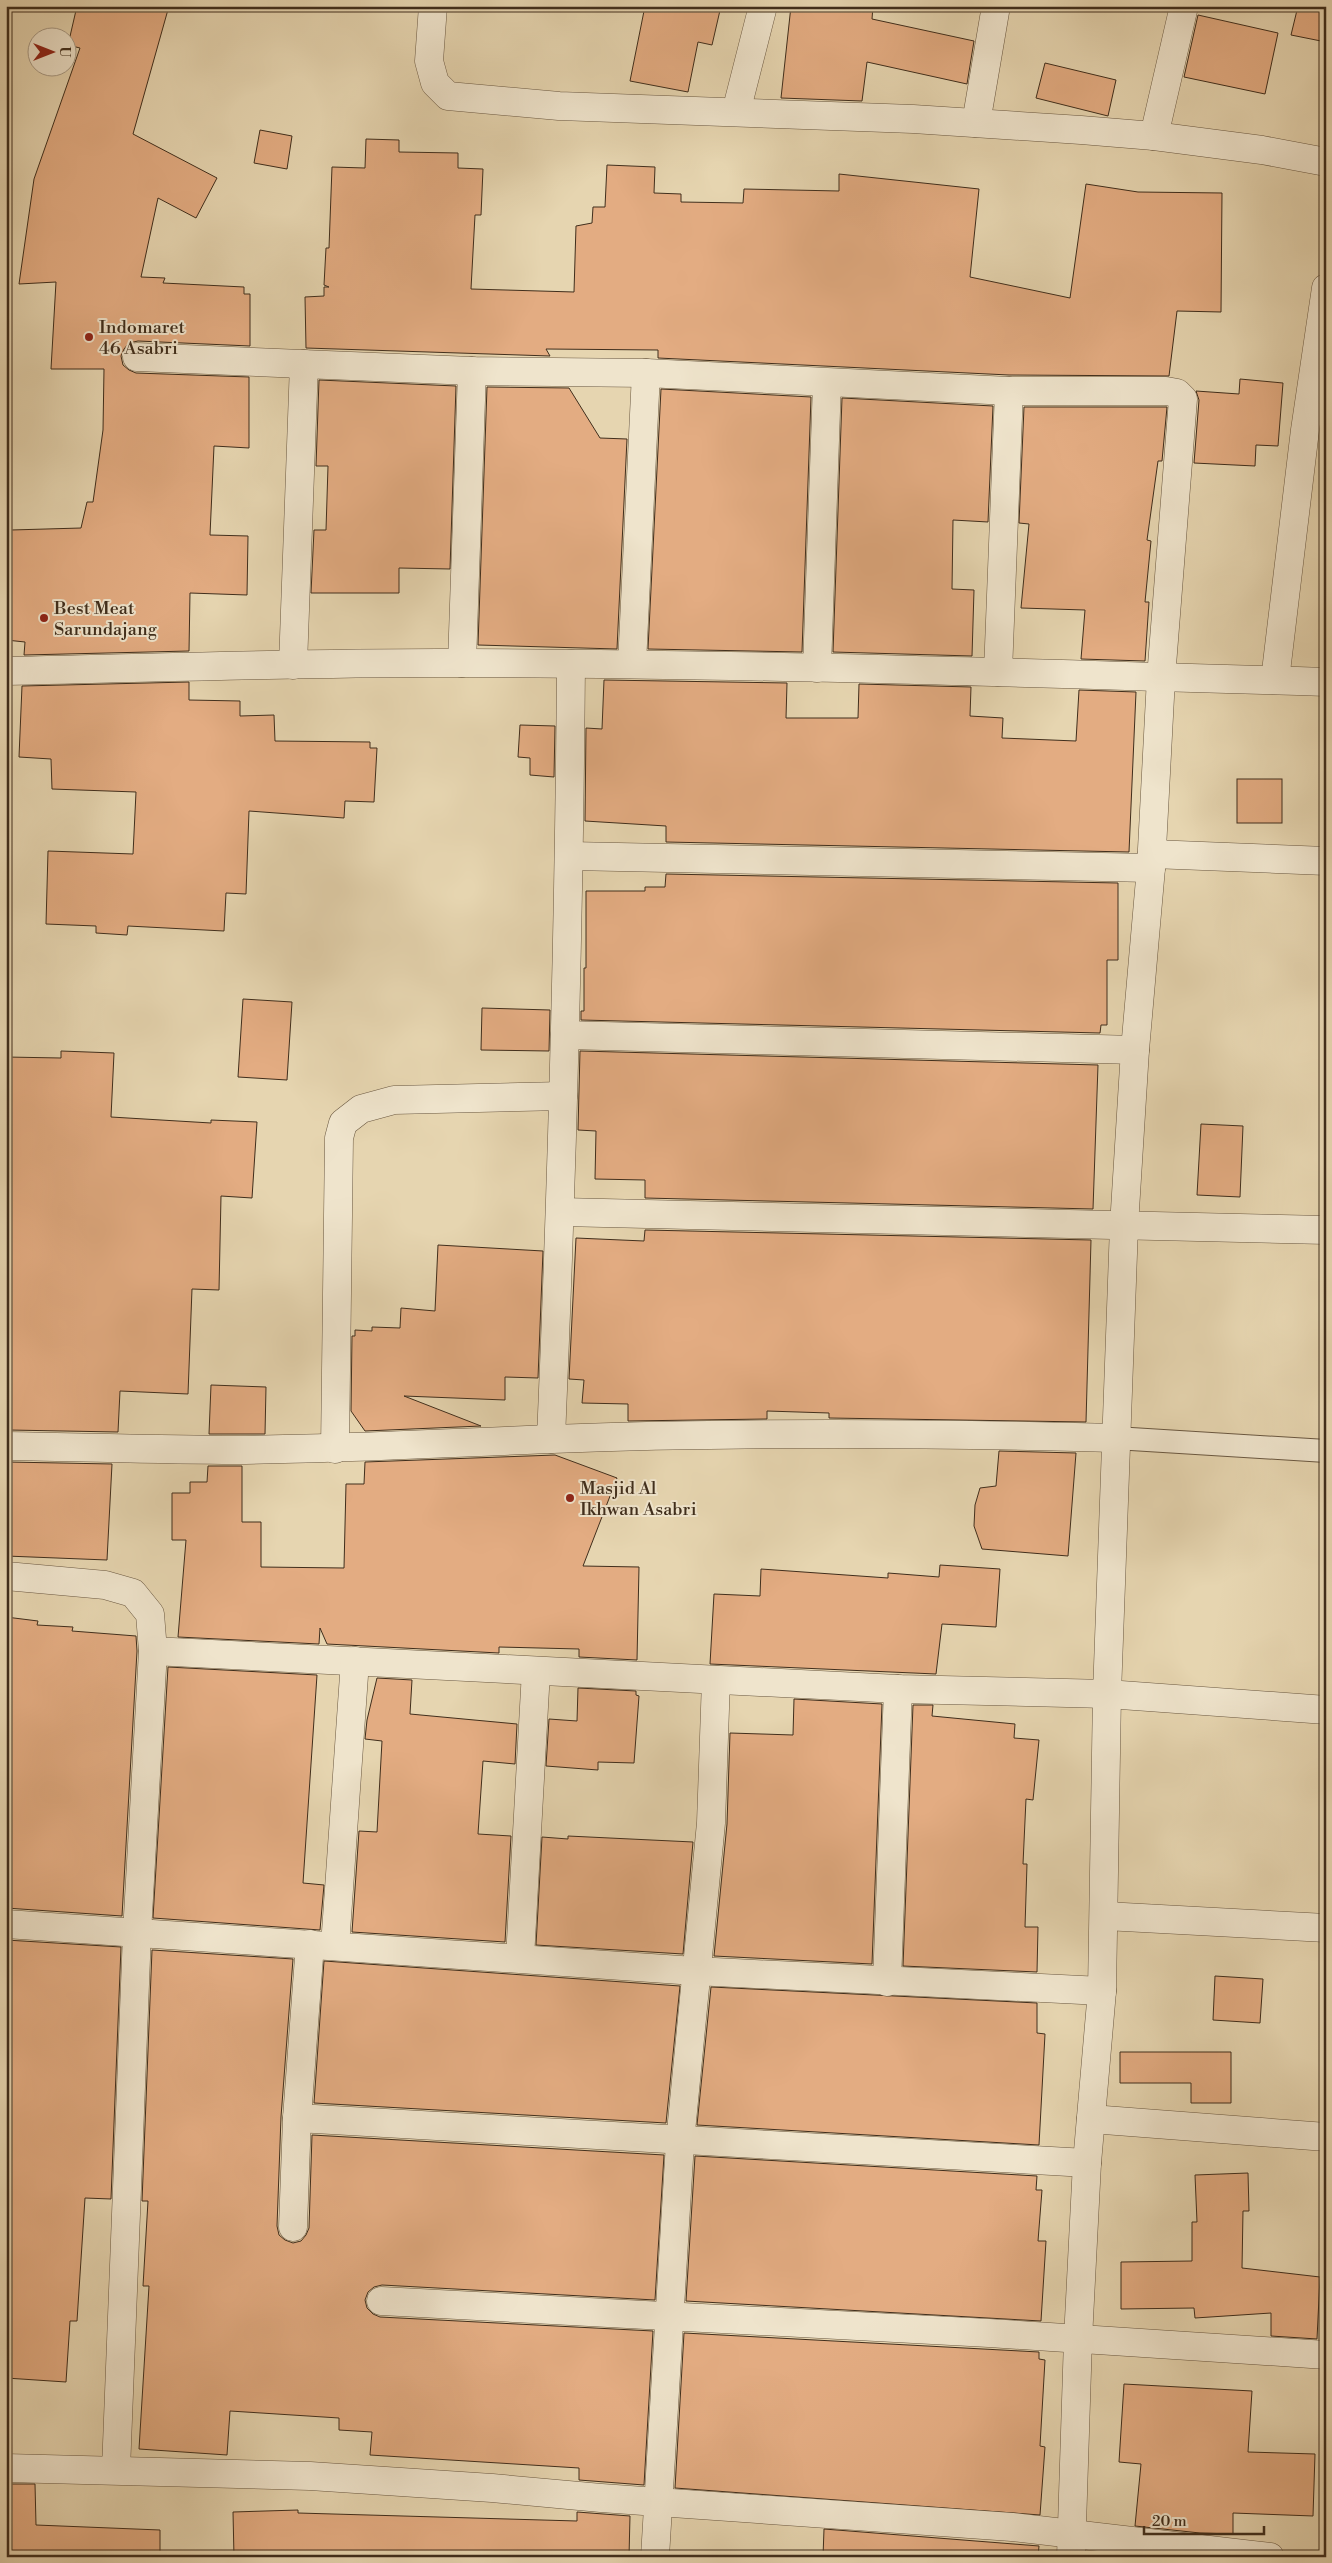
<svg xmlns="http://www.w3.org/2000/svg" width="1332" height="2563" viewBox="0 0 1332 2563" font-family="'Libre Bodoni',serif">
<rect width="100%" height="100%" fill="#e6d5b0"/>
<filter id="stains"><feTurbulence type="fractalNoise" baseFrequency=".004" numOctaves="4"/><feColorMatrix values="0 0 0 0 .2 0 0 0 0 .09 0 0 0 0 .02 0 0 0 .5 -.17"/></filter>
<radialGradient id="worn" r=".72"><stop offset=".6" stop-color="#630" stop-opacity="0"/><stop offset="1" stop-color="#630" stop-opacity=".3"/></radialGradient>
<g fill="#e3ac82" stroke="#402e1c">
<path d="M77,6H169L133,134L217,178L196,218L158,198L141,277L165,278L163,283L244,287V294H250V346L138,341L129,343L124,349L121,356L123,365L129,370L136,373L249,377V448L214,446L210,535L248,536L247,595L190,593L189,651L24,655L25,642L6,640V571H10L11,530L81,528L87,502H93L103,430L104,369H51L56,282L19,284L34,179L80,48L68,45Z"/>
<path d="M645,6H721L712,45L698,42L688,92L630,81Z"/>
<path d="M791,6H873L872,19L974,41L967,84L867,62L862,101L781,98Z"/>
<path d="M1298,6H1326V42L1291,35Z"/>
<path d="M1198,15L1278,33L1265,94L1184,77Z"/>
<path d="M1045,63L1116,80L1108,116L1036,98Z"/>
<path d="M260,130L292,136L287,169L254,163Z"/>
<path d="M366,139L399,140V152L458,153V168L483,169L481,215H475L471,289L574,292L576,226L592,223L593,207H605L607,165L655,167L654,193L681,194V202L743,203L744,189L839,191V174L979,189L970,277L1070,298L1086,184L1138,192L1222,193L1221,312L1177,311L1169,376L1009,375L658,358V350L546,349L550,356L306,348L305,297L324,296V287H329L324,285L326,248H329L332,167L365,168Z"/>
<path d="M1240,379L1283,383L1278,446L1256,445L1255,466L1194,463L1199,400L1196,391L1239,394Z"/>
<path d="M319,380L456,386L450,569L399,568V593H311L314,530H326L328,466H316Z"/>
<path d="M487,387L569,388L600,438L627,439L617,649L478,645Z"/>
<path d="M661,389L811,397L802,652L648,649Z"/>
<path d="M842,398L993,406L988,522L953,520L952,589L974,590L972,656L833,652Z"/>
<path d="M1024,407H1167L1162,461H1158L1147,540L1151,541L1145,602H1149L1145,661L1081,659L1085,610L1021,608L1029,524L1019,523Z"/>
<path d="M604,680L787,683L786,718H858L859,684L971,687L970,716L1003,718L1002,738L1076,741L1079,690L1136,692L1129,852L666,842V826L585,821L586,728L602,729Z"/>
<path d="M189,682V700L240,701V716L274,715L275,741L370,742V748H377L374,802L345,801L344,818L249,811L246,894L226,893L224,931L128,926L127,935L96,933V926L46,924L48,851L133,854L136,792L52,789L51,759L19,757L22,686Z"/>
<path d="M520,725L555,726L554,777L530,775V758L518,757Z"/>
<rect x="1237" y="779" width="45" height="44"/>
<path d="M666,874L1118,883V960H1107V1025H1101L1100,1033L581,1020V1011H584V968H586V891H645V887H665Z"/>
<path d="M243,999L292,1002L287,1080L238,1077Z"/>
<path d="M482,1008L550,1010L549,1051L481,1050Z"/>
<path d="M61,1051L114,1053L111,1117L211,1123V1120L257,1122L252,1198L221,1196L219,1290L192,1289L188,1394L120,1391L118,1432L9,1430L10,1424H6V1291L11,1145H6V1057L61,1058Z"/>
<path d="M580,1051L1098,1065L1093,1209L645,1198V1180L595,1179L596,1131L578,1130Z"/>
<path d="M1201,1124L1243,1126L1240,1197L1197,1195Z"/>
<path d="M645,1230L1091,1240L1086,1422L829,1418V1413L767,1411V1419L628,1421V1404L582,1403L584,1380L569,1379L576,1238L644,1241Z"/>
<path d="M438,1245L543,1251L538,1378L505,1377V1400L404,1396L481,1426L365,1431L351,1411L352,1336H355V1330L372,1331V1327L400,1328L401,1308L435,1311Z"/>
<path d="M211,1385L266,1387L265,1434H209Z"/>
<path d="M999,1451L1076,1453L1068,1556L982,1549L974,1526L975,1505L980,1488L996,1486Z"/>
<path d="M555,1455L617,1478L583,1566L639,1567L637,1660L579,1657V1649L499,1647V1653L327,1644L320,1628L319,1644L178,1637L186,1540H172V1493H190V1482H207L208,1466H242V1522H261V1567L344,1568L346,1484H364L365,1462Z"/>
<path d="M8,1462L112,1464L107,1560L6,1556Z"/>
<path d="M940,1565L1000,1569L996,1627L942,1624L936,1674L710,1664L714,1594L760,1596L761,1569L888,1578V1573L939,1577Z"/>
<path d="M6,1617L38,1621L37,1625L73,1627L72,1631L136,1636L137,1651L122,1916L6,1908Z"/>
<path d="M168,1667L317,1675L303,1883L324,1885L320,1930L153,1918Z"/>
<path d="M377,1678L412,1680L410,1714L517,1724L515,1764L483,1761L478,1834L511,1836L505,1942L352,1932L359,1831L377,1832L382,1741L365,1739L367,1720Z"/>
<path d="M578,1688L636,1691V1695L639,1696L634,1763L598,1762V1770L546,1766L549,1719L577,1721Z"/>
<path d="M794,1699L882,1704L872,1964L714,1956L727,1824L730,1733L793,1735Z"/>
<path d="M913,1705H933L932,1716L1015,1724L1014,1738L1039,1740L1033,1800L1026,1799L1023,1864H1027L1025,1927H1038L1037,1972L903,1966Z"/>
<path d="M568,1836L693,1842L683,1954L536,1945L542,1837L568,1839Z"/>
<path d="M6,1940L121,1947L111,2199L85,2198L77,2321H70L66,2382L6,2378Z"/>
<path d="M152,1950L293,1959L281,2117L277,2226L279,2235L285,2240L293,2243L301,2241L306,2235L309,2228L312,2135L664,2155L655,2300L382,2285L374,2287L368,2292L365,2300L367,2308L373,2314L380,2317L653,2331L644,2485L579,2480V2468L370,2455L372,2432L339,2430V2418L230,2411L227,2455L139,2449L149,2286H143L148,2201H142Z"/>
<path d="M324,1961L680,1986L666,2123L314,2103Z"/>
<path d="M1215,1976L1263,1979L1260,2023L1213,2020Z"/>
<path d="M711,1987L1037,2003V2033L1045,2034L1039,2145L697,2125Z"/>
<path d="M1120,2052H1231V2103H1191V2083H1120Z"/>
<path d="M695,2156L1037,2176L1036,2190H1042L1038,2241H1046L1041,2321L686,2301Z"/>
<path d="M1248,2173L1249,2211H1243L1242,2268L1320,2277L1317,2339L1271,2336V2313L1195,2318L1194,2308L1121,2309V2262L1192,2261V2222H1197L1195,2175Z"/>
<path d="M684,2333L1039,2352V2359L1045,2360L1040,2446L1045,2447L1040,2515L675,2488Z"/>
<path d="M1124,2384L1252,2391L1248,2452L1315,2454L1313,2516L1233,2513V2534L1200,2533L1135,2526L1141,2464L1119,2462Z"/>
<path d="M6,2484H35L36,2525L160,2530V2557H6Z"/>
<path d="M298,2510V2513L577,2521V2512L630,2516L629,2557H234L233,2512Z"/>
<path d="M824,2529L1039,2546L1038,2557H823Z"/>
</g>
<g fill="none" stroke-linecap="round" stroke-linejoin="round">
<g stroke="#6a5841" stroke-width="24">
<path id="service" d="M1115,1438L1326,1451"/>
</g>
<g stroke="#6a5841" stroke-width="29">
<g id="minor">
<path d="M433,6L429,61L435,83L448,96L559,106L913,119L1081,130L1154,136L1262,150L1326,162"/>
<path d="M736,112L763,6"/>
<path d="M976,123L996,6"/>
<path d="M1154,136L1184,6"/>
<path d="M137,357L472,371L646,373"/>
<path d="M462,663L472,371"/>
<path d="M632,664L646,373L1009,391H1166L1177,393L1183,399L1161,678L1151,868L1135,1050L1124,1226L1107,1694L1102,1991L1087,2163L1078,2339L1071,2557"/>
<path d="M293,665L304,364"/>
<path d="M817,668L827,383"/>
<path d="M6,671C159,668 311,662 464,663C751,664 1039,673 1326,682"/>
<path d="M998,672L1009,391"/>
<path d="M1275,680L1305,430L1326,288"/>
<path d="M1152,854L1326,861"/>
<path d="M570,856L1151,868"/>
<path d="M565,1035L1135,1050"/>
<path d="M561,1212L1326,1230"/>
<path d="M551,1439C562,1181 569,923 571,664"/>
<path d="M6,1446C82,1447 159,1450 235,1450C341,1449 446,1443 552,1439C740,1432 928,1433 1115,1438"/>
<path d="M335,1449L339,1138L343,1123L361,1109L394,1100L563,1096"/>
<path d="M6,1576L105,1585L133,1593L150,1614L153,1651L137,1933L116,2470"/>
<path d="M153,1651L898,1689L1107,1694L1326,1710"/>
<path d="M1105,1916L1326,1928"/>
<path d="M6,1924L695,1971L1102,1991"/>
<path d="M335,1946L355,1661"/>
<path d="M520,1958L536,1671"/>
<path d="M887,1982L898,1689"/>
<path d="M297,2118L1087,2163"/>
<path d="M1091,2119L1326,2137"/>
<path d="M293,2227L297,2118L310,1944"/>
<path d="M381,2301L989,2333L1326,2355"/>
<path d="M6,2468L310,2476L492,2488L601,2498L1012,2527L1270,2557"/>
<path d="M655,2557L680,2142L711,1823L716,1680"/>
</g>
</g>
<use href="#service" stroke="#efe4cc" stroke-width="22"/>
<use href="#minor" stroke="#efe4cc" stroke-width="28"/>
</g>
<g fill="#8f2418" stroke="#efe4cc" stroke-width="2">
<circle cx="89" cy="337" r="5"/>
<circle cx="44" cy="618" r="5"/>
<circle cx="570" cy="1498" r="5"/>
</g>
<g text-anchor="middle" stroke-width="4" stroke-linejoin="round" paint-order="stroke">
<g font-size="18" fill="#402e1c" stroke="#efe4cc" text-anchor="start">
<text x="99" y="333">Indomaret<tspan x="99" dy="21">46 Asabri</tspan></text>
<text x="54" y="614">Best Meat<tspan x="54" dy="21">Sarundajang</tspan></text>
<text x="580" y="1494">Masjid Al<tspan x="580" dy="21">Ikhwan Asabri</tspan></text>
</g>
</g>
<rect width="1332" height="2563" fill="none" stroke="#e6d5b0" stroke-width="25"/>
<rect x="8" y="8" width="1317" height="2548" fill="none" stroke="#402e1c" stroke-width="2.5"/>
<rect x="12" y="12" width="1307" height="2538" fill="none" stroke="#402e1c"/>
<g transform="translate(52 52) rotate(90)"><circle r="24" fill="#efe4cc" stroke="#a99b86"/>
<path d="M0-4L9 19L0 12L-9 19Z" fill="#8f2418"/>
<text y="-8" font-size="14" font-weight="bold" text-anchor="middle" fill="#402e1c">U</text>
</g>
<path d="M1144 2526v8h120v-8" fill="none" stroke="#402e1c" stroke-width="2.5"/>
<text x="1152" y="2526" font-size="15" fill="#402e1c" stroke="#efe4cc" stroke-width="4" paint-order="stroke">20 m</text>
<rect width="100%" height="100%" filter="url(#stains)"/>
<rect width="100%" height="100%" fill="url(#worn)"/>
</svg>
